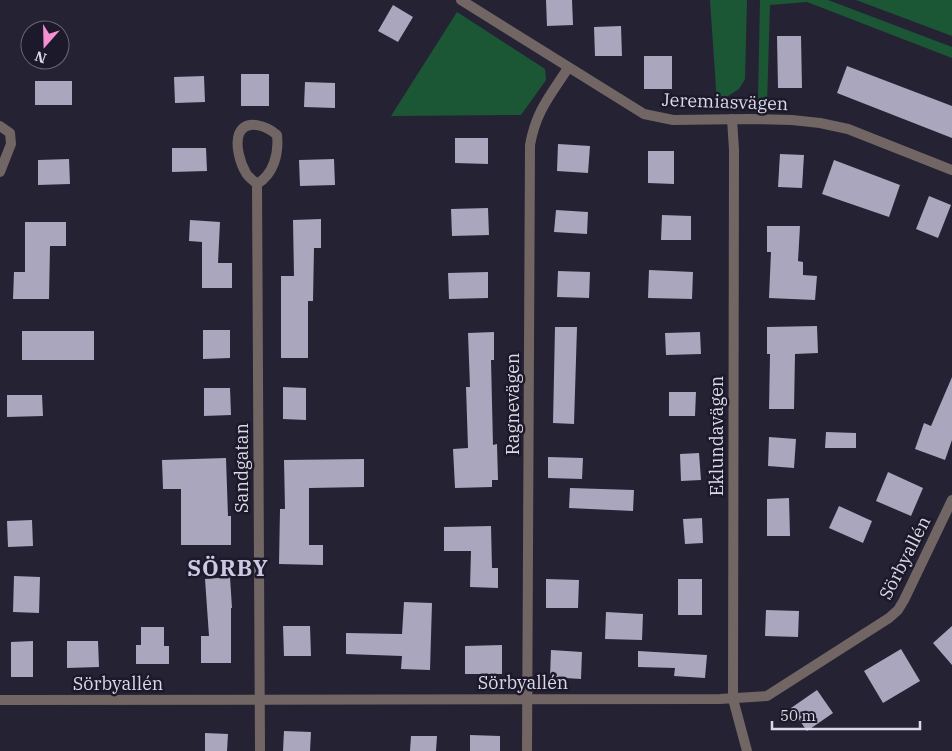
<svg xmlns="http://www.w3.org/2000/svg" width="952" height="751" viewBox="0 0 952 751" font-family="'IBM Plex Serif',serif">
<rect width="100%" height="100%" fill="#252234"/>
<g fill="#1c5735">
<path d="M710,0H747L745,79L739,89L717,103Z"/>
<path d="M760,0H828L952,47V58L807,2L770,5L767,105L758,101Z"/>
<path d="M856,0H952V36Z"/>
<path d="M457,12L545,69L546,80L521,115L391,116Z"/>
</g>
<g fill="#a9a6bd">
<path d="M546,0H572L573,25L547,26Z"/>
<path d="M393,5L413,17L398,42L378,31Z"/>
<path d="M621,26L622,56H595L594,27Z"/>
<path d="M777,36H801L802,88H778Z"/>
<rect x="644" y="56" width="28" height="33"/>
<path d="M847,66L952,106V138L837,93Z"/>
<rect x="241" y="74" width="28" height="32"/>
<path d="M204,76L205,102L175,103L174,77Z"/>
<rect x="35" y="81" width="37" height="24"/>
<path d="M305,82L335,83V108L304,107Z"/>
<path d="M455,138H488V164L455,163Z"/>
<path d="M558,144L590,146L588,173L557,171Z"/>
<path d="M172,148H206L207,171L172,172Z"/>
<path d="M648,151H674V184L648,183Z"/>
<path d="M780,154L804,155L802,188L778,187Z"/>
<path d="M69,159L70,184L38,185V160Z"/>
<path d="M334,159L335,185L300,186L299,160Z"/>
<path d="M834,160L900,185L889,217L822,194Z"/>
<path d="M929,196L951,205L938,238L916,229Z"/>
<path d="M488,208L489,235L452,236L451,209Z"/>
<path d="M556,210L588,212L587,234L554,232Z"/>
<path d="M662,215L691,216V240H661Z"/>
<path d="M321,219V248H314L313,301H308V358H281V276H294L293,220Z"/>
<path d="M190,220L220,222L218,263H232V288H202V242L189,241Z"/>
<path d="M25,222H66V246H50L49,299H13L14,272H25Z"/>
<path d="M767,226H800L798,261L803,262V275L817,276L815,300L769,298L771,252H767Z"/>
<path d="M649,270L693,272L692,299L648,298Z"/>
<path d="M558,271L590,272L589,298L557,297Z"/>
<path d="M488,272V298L449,299L448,273Z"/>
<path d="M817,326L818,353L795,354L794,409H769L770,354H767V327Z"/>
<path d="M555,327H577L574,424L553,423Z"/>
<path d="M203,330H230V358L203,359Z"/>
<rect x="22" y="331" width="72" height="29"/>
<path d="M494,332V360H491L493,445L497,444L498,480H492V487L455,488L453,449L468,448L466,387H470L468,333Z"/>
<path d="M700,332L701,354L666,355L665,333Z"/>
<path d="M952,377V440L945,460L915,449L924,423L931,426Z"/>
<path d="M283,387L306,388V420L283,419Z"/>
<path d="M204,388H230L231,415L204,416Z"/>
<path d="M669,392H696L695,416H669Z"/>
<path d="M7,395H42L43,416L7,417Z"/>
<path d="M826,432L856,433V448H825Z"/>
<path d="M769,437L796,439L794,468L768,466Z"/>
<path d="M699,453L701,480L681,481L680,454Z"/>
<path d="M548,457L583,458L582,479L548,478Z"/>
<path d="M226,458L228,516H231V545H181V489H163L162,460Z"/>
<path d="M364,459V487L309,488V545H323V565L279,564L280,509H285L284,460Z"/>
<path d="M888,472L923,488L911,516L876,501Z"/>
<path d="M570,488L634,490L633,511L569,508Z"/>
<path d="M789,498L790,536H767V499Z"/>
<path d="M839,506L872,521L863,543L829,528Z"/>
<path d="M702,518L703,543L685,544L683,519Z"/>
<path d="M32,520L33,546L8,547L7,521Z"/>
<path d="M491,526L492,568H498V588L470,587L471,551H444V527Z"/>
<path d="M14,576L40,577L39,613L13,612Z"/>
<path d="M230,577L232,608H231V663H201V636H209L205,579Z"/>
<path d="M546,579L579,580L578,608H546Z"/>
<rect x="678" y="579" width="24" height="36"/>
<path d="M404,602L432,603L430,670L401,669L402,656L346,654V633L402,634Z"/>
<path d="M766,610L799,611L798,637L765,636Z"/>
<path d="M606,612L643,614L642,640L605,639Z"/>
<path d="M283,626H310L311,656H284Z"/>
<path d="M952,626V665L933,643Z"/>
<path d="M141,627H164V646H169V664H136V645H141Z"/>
<path d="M33,641V677H11V642Z"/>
<path d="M67,641H98L99,667L67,668Z"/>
<path d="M502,645V674H465V646Z"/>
<path d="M901,649L920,681L883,703L864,671Z"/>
<path d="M551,650L582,652L581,679L550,677Z"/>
<path d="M638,651L707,655L705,678L674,676L675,668L638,667Z"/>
<path d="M817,690L833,713L807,731L791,708Z"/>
<path d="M284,731L311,732L310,751H283Z"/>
<path d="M205,733L228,734L227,751H205Z"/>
<path d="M470,735L500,736V751H470Z"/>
<path d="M411,736H437L436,751H410Z"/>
</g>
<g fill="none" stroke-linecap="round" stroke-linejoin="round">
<g stroke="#716663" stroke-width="10">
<path d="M461,0L644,114L673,120L749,119L792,120L820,123L848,129L952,170"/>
<path d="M0,126L10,133L11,144L0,172"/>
<path d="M257,184C274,174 279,153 277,135C267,126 246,118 239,134C235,145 240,163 246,173C248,177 254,181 257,184L260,751"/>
<path d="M0,700L720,699L767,696L889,618L898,610L904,600L952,500"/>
<path d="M527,751L530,145C536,111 550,96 568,68"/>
</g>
<path stroke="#716663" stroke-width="10" d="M732,119L734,150L733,699L747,751"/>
</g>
<g text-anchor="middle" stroke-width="5" stroke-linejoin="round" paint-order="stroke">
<g font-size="18" fill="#dbd9e6" stroke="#1c192a">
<text transform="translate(725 102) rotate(2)" y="6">Jeremiasvägen</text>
<text transform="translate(513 404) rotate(-90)" y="6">Ragnevägen</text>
<text transform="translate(717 436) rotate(-90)" y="6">Eklundavägen</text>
<text transform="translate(242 468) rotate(-90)" y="6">Sandgatan</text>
<text transform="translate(905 558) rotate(-63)" y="6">Sörbyallén</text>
<text x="523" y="689">Sörbyallén</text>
<text x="118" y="690">Sörbyallén</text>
</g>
<g font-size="22" font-weight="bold" letter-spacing="1" fill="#ccc8e1" stroke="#1c192a">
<text x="228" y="576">SÖRBY</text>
</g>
</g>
<g transform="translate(45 45) rotate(200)"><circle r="24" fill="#1c192a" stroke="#686675"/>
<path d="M0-4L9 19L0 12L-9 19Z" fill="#f591d2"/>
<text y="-8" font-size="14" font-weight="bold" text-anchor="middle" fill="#dbd9e6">N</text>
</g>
<path d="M772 721v8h148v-8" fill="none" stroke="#dbd9e6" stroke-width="2.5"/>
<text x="780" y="721" font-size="15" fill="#dbd9e6" stroke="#1c192a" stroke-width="4" paint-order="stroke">50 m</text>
</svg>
